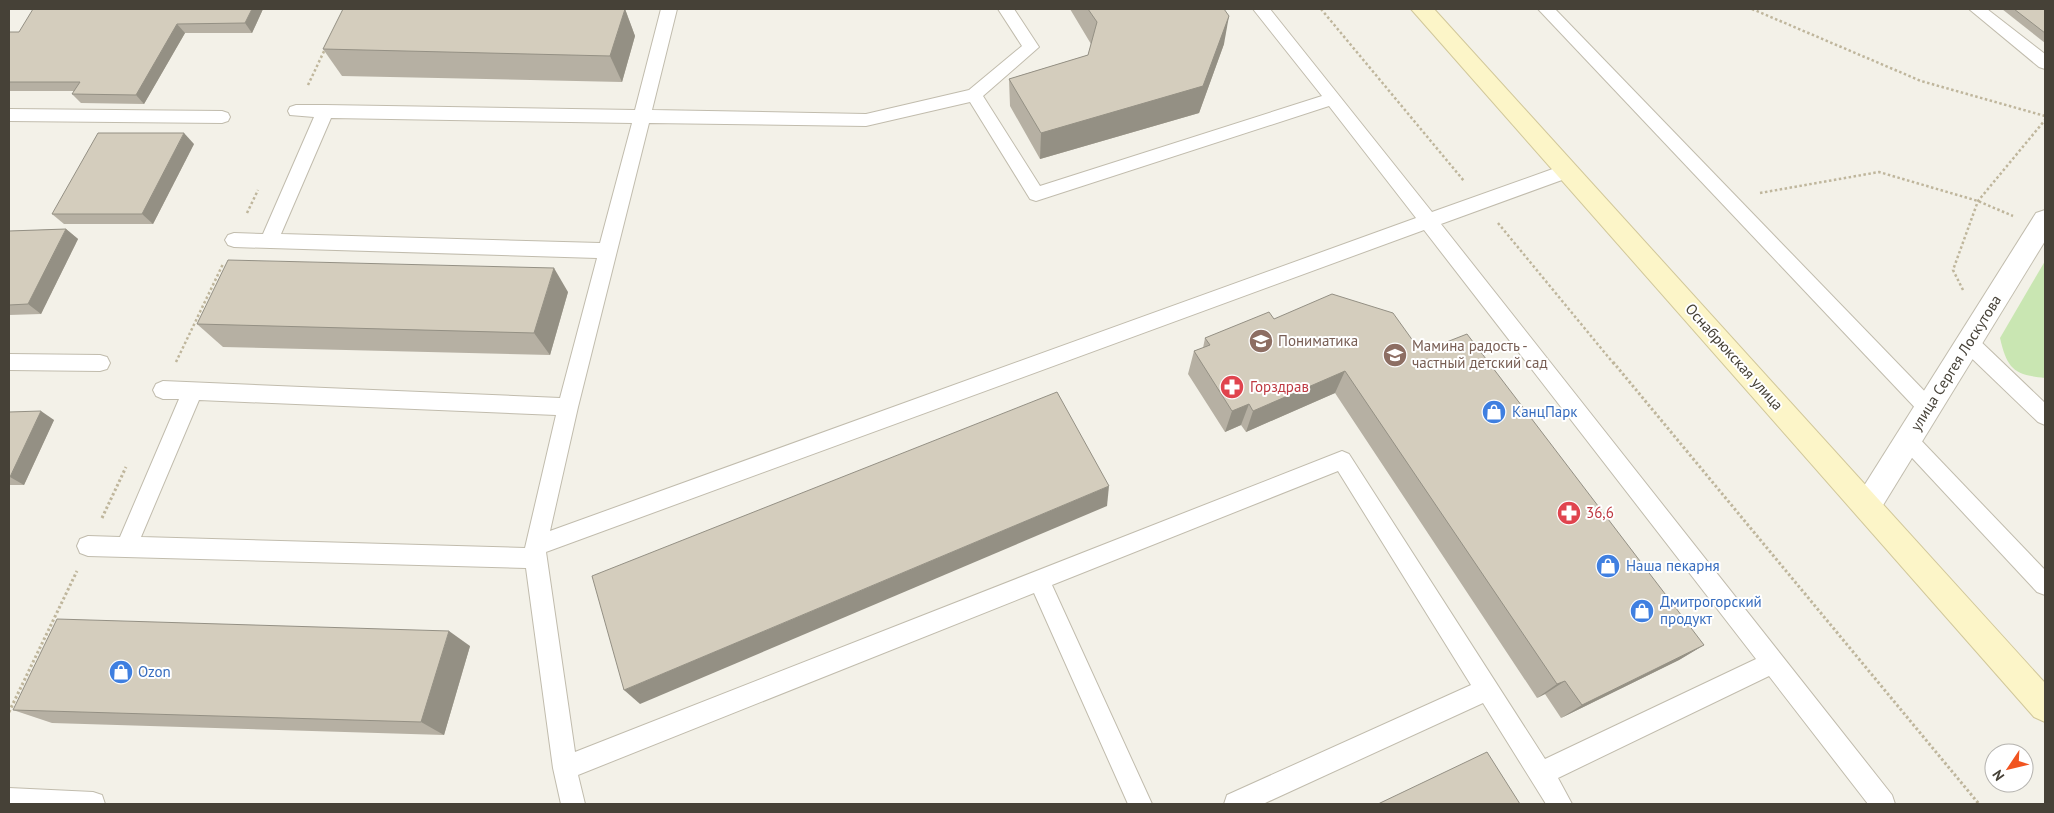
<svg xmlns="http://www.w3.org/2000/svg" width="2054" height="813" viewBox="0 0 2054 813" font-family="'PT Sans',sans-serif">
<rect width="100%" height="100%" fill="#f3f1e8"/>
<path fill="#c9e6b2" d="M2045,261V378C2013,375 2007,368 2000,338Z"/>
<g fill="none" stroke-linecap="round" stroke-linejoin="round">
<g stroke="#c1bcad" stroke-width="2">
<g id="lane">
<path d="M661,9H677L652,110L866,114L969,90L1022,46L998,9H1014L1039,47L983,96L1040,186L1322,96L1253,9H1270L1432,212L1561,166L1567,164L1573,166L1576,171L1573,176L1441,224L1892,795L1895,804H1868L1769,676L1558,778L1572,804H1546L1483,703L1263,804H1224L1227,795L1471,685L1338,471L1052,585L1152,804H1128L1034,593L578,775L585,804H561L553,768L526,568L88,556L80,553L77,546L80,539L88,536L120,537L179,399H163L156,396L153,390L156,384L163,381L560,398L597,258L234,247L228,245L225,240L228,235L234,233L263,234L314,117L290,115L288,111L290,107L296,105H325L635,110ZM970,102L1030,199L1036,201L1329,106L1416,218L550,531L578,407L649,123L866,126ZM331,118L632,123L600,243L281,234ZM1424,230L1756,659L1545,759L1349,454L1342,451L575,752L546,552ZM199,400L556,415L525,548L141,537Z"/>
<path d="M1538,9H1555L1935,402L1938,408L1935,414L1928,417L1921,414Z"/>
<path d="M1969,9H1987L2045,54V69L2039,67Z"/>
<path d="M9,109L222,111L228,113L230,117L228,121L222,123L9,121Z"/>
<path d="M1969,335L1976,337L2045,403V425L2038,422L1962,349L1959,343L1962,337Z"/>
<path d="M9,354L100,355L107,357L110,363L107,369L100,371L9,370Z"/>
<path d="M1908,431L1915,434L2045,570V595L2037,592L1901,446L1898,440L1901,434Z"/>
<path d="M9,788L93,792L102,795L105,804H9Z"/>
</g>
</g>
<g stroke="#c1bcad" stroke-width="2">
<path id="street" d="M2045,210V241L1877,515L1867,519L1857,515L1853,506L1857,497L2036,213Z"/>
</g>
<g stroke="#d1c799" stroke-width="2">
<path id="secondary" d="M1411,9H1434L2045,683V722L2034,717Z"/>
</g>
<g stroke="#bfb69c" stroke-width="2.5" stroke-dasharray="2.5 2.5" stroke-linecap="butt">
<path d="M1321,9L1464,181"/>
<path d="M1752,9L1921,81L2045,116"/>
<path d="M308,85L326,47"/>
<path d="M1760,193L1879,172L1978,201L2013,216"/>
<path d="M247,213L258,190"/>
<path d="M1498,223L1614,364"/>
<path d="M1963,290L1953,270L1978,201L2045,120"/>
<path d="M176,362L223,264"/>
</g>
<g stroke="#bfb69c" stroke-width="3" stroke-dasharray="2.5 2.5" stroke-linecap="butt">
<path d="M1613,362L1979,804"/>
<path d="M102,518L126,467"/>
<path d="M9,712L77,571"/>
</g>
<use href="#lane" fill="#fff" fill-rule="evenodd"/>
<use href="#street" fill="#fff" fill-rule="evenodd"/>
<use href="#secondary" fill="#fcf5c8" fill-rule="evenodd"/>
</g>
<g fill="#b6b0a3">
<path d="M263,9L252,33H185L144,104L81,103L72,94L74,91H9V32H19Z"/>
<path d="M625,9L635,36L622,82L342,76L323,49Z"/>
<path d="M1070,9H1224V44L1199,113L1040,159L1010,106L1009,79L1088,55L1091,44Z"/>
<path d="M2002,9H2045V43Z"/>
<path d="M194,144L153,224H64L52,214Z"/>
<path d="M66,229L78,239L41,314L9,315V231Z"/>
<path d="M568,292L550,355L223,347L197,324Z"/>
<path d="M1274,319L1421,352L1704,645L1679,660L1561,718L1545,694L1537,698L1335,393L1246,432L1241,425L1225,432L1188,374L1194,351L1203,348L1205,338Z"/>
<path d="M9,412L54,420L24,485H9Z"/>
<path d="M470,646L444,735L52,723L13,710Z"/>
</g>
<g fill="#949084">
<path d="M252,9H263L252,33L245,23Z"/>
<path d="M625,9L635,36L622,82L610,56Z"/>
<path d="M1229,16L1224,44L1199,113L1040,159L1041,133Z"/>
<path d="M177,24L185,33L144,104L136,95Z"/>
<path d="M184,133L194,144L153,224L142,214Z"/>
<path d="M66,229L78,239L41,314L28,304Z"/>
<path d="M554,268L568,292L550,355L534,333Z"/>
<path d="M1345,371L1335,393L1246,432L1253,411Z"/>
<path d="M1249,404L1241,425L1225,432L1232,411Z"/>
<path d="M41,411L54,420L24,485L10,477Z"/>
<path d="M1109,486L1107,506L640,704L624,690Z"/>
<path d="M449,631L470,646L444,735L421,722Z"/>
<path d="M1704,645L1679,660L1561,718L1582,705Z"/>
<path d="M1565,681L1545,694L1537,698L1557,684Z"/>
</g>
<g fill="#d4cdbd" stroke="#949084">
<path d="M33,9H252L245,23L177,24L136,95L72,94L80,82H9V32H19Z"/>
<path d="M343,9H625L610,56L323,49Z"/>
<path d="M1088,9H1224L1229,16L1203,86L1041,133L1009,79L1088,55L1097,22Z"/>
<path d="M2014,9H2045V33Z"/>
<path d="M98,133H184L142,214H52Z"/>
<path d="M66,229L28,304L9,305V231Z"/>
<path d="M228,260L554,268L534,333L197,324Z"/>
<path d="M1332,294L1393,313L1421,352L1467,334L1704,645L1582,705L1565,681L1557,684L1345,371L1253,411L1249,404L1232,411L1194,351L1210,345L1205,338L1269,312L1274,319Z"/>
<path d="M1057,392L1109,486L624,690L592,576Z"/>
<path d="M41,411L10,477H9V412Z"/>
<path d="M57,619L449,631L421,722L13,710Z"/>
<path d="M1487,752L1520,804H1378Z"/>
</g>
<defs>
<g id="school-disc" transform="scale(1.25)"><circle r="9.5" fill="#8d6e63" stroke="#fff"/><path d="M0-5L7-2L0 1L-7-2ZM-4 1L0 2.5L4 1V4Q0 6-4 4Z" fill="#fff"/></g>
<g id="pharmacy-disc" transform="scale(1.25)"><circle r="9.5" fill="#e0444e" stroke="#fff"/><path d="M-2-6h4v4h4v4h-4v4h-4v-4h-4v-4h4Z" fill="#fff"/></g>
<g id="shop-disc" transform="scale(1.25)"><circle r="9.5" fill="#3f7fe0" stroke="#fff"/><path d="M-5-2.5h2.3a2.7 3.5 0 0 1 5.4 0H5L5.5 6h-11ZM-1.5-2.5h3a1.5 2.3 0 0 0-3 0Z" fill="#fff"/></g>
</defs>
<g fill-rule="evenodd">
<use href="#school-disc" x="1261" y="341"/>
<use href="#school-disc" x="1395" y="355"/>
<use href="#pharmacy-disc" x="1232" y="387"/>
<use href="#shop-disc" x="1494" y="412"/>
<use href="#pharmacy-disc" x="1569" y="513"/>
<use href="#shop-disc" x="1608" y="566"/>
<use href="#shop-disc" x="1642" y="611"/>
<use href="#shop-disc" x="121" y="672"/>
</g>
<g text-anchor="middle" stroke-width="4" stroke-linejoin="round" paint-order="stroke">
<g font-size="15" fill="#785e54" stroke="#fff" text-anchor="start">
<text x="1278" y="346">Пониматика</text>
<text x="1412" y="351">Мамина радость -<tspan x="1412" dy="17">частный детский сад</tspan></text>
</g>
<g font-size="15" fill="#464137" stroke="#fff">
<text transform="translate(1734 357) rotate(48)" y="5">Оснабрюкская улица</text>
<text transform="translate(1956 363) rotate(-58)" y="5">улица Сергея Лоскутова</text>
</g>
<g font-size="15" fill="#be3a42" stroke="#fff" text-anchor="start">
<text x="1250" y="392">Горздрав</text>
<text x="1586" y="518">36,6</text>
</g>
<g font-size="15" fill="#366cbe" stroke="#fff" text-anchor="start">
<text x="1512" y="417">КанцПарк</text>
<text x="1626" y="571">Наша пекарня</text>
<text x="1660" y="607">Дмитрогорский<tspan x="1660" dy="17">продукт</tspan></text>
<text x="138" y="677">Ozon</text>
</g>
</g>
<rect width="2054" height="813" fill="none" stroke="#464137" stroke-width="20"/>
<g transform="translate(2009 768) rotate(235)"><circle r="24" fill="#ffffff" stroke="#b5b3af"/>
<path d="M0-4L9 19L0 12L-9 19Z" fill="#f15420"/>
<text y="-8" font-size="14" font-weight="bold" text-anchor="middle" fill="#464137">N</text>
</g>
</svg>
